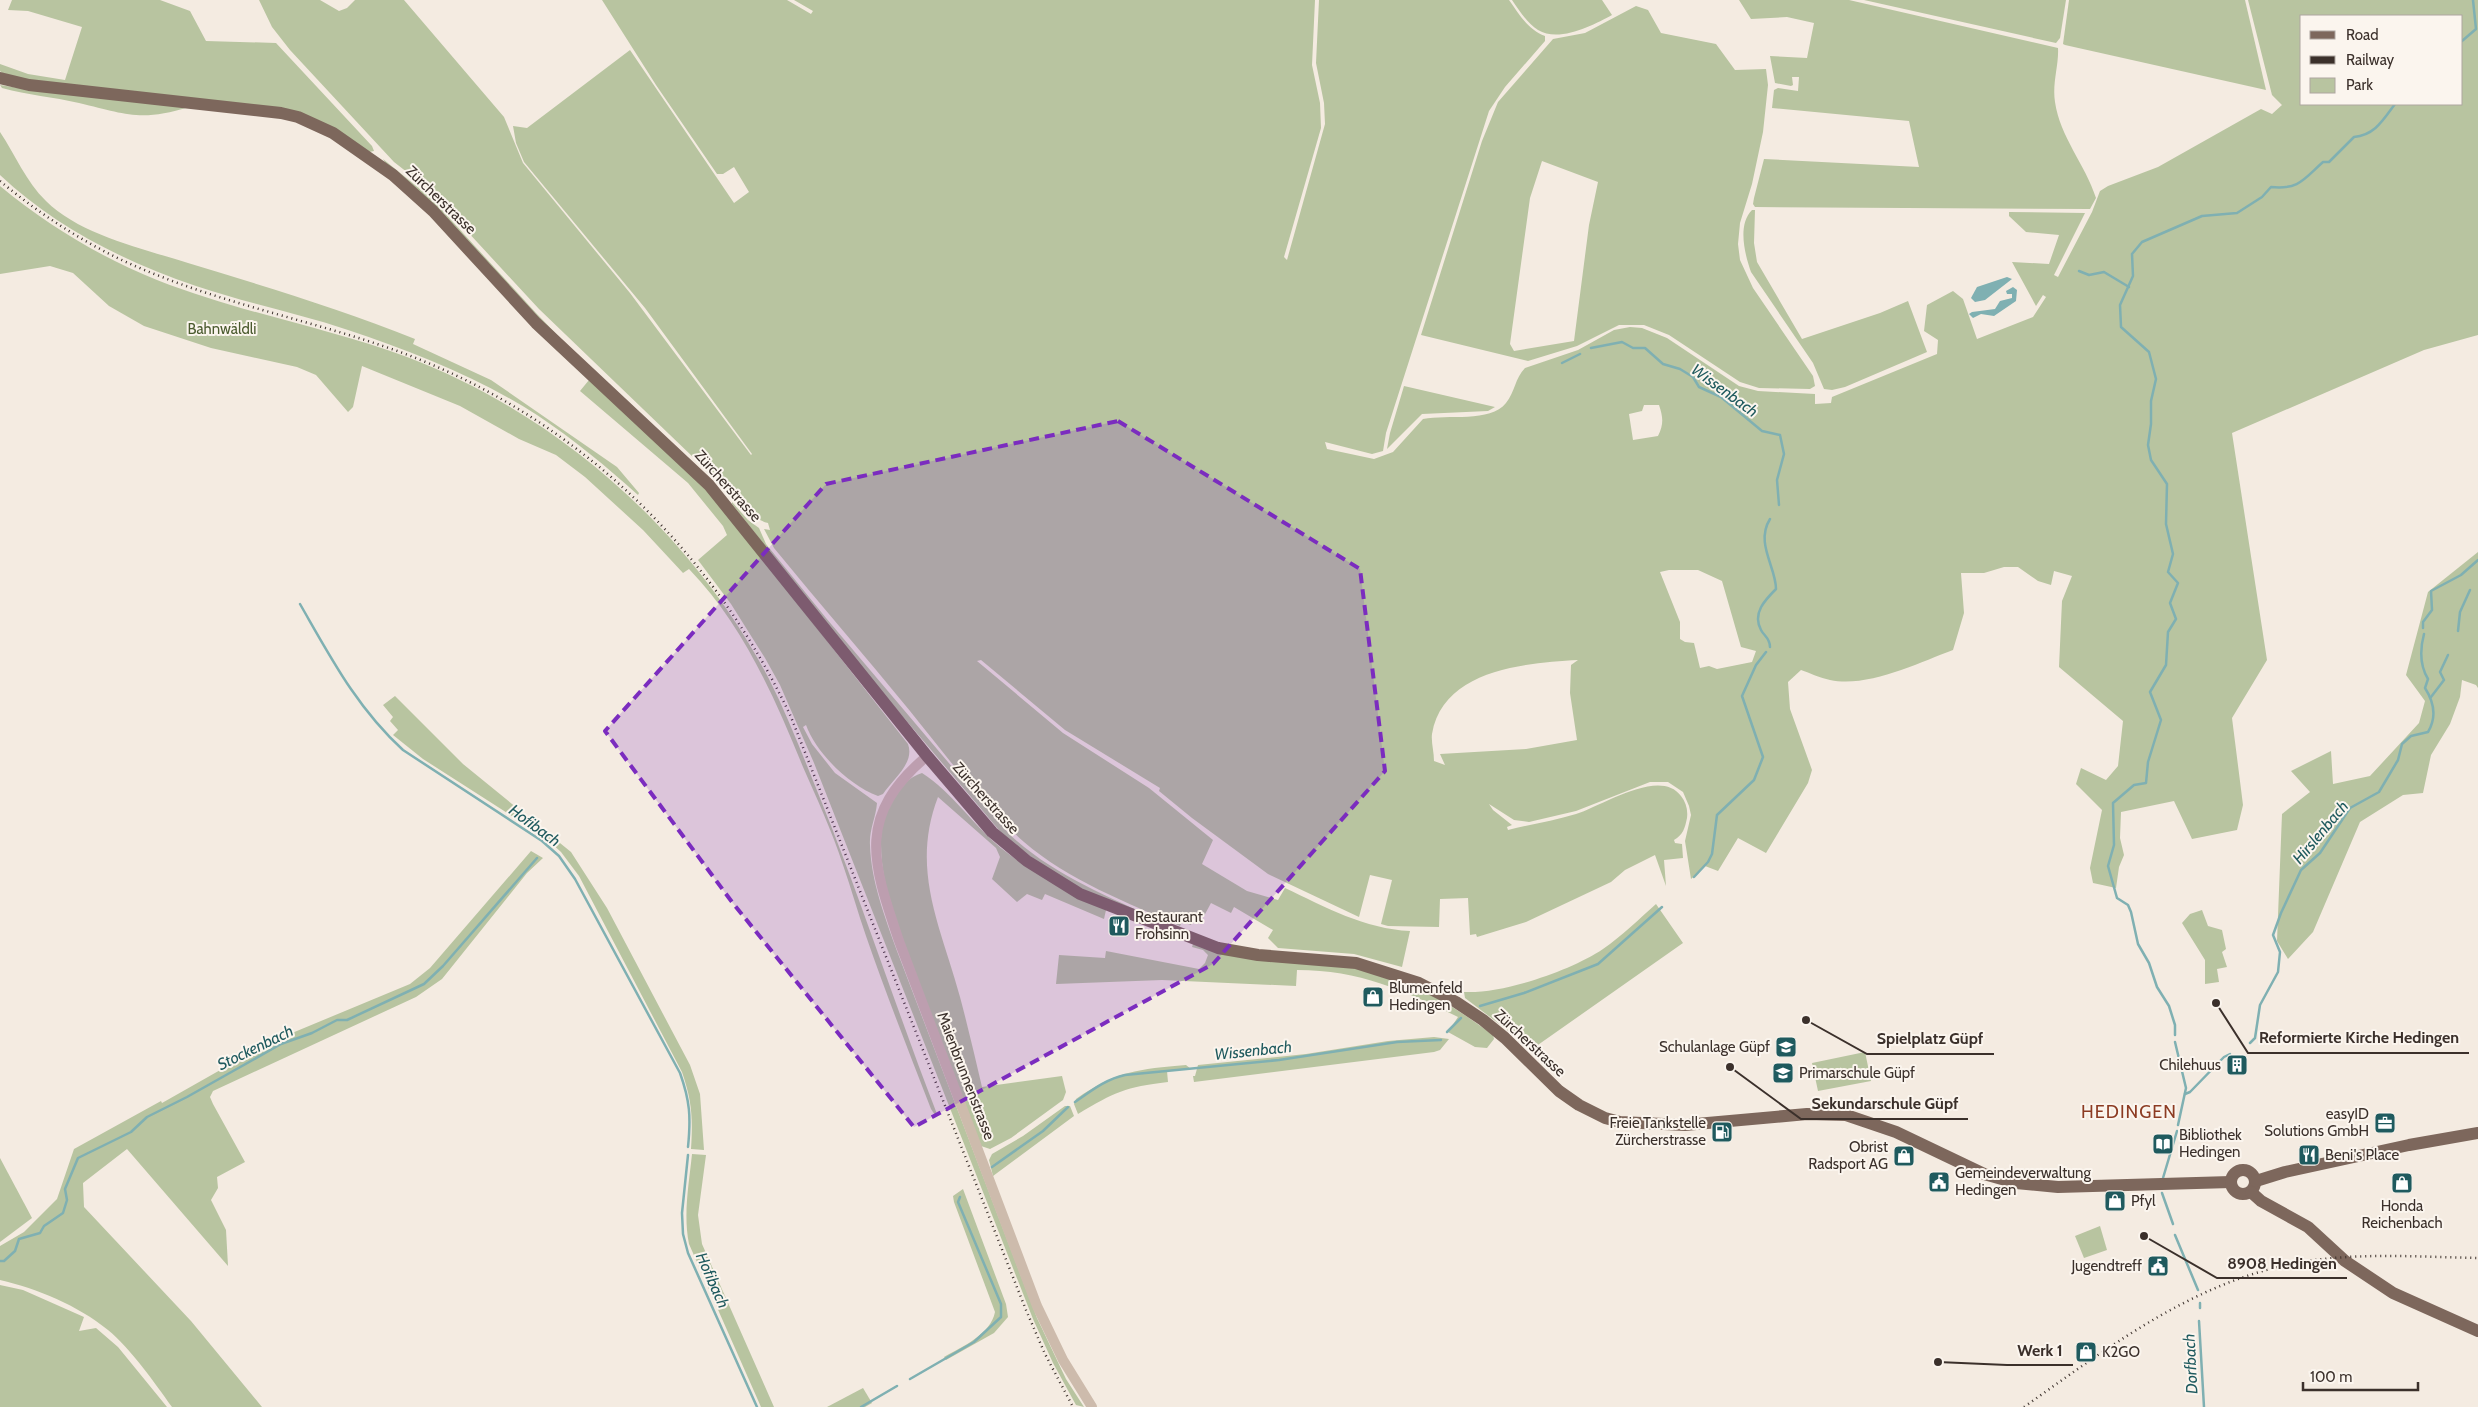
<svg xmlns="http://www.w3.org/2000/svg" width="2478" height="1407" viewBox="0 0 2478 1407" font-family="Cabin,sans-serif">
<rect width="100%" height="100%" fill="#f4ebe1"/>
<g fill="#b8c4a0" fill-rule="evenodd">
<path d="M12,0H160L190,11L206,41L276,43L372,146L374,151L369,152L283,108L29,80L2,73L0,71V64L28,74L65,80L82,27L28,11L8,10Z"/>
<path d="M259,0H320L339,11L347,8L355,0H404L504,117L523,163L630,293L751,455L752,454L645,308L524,162L516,143L513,126L527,128L630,50L734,203L749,192L734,167L723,174H717L656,85L602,0H787L811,14L813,11L794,0H1315L1312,65L1320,103L1321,128L1284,257L1287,260L1325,124L1324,103L1316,63L1319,0H1509C1519,14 1528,30 1545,36V41L1505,87L1489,111L1386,433L1383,451L1372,454L1325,442L1327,449L1374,459L1393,452L1423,419C1448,414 1490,423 1506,403C1515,392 1515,378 1525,368L1578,350L1614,330L1630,327L1642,328L1667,338L1739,386L1758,391L1815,394V404L1831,403L1832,397L1937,354L1938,340L1924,331L1927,305L1953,291L1963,299L1977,339L2033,317L2046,297L2043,295L2036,306L2012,262L2049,264L2059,235L2026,232L2009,216V212L2085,213L2054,275L2058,277L2092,212L2100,191L2108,186L2158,167L2261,109L2272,114L2282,105L2272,95L2248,0H2478V335L2424,350L2232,433L2267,660L2232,718L2243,805L2237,830L2192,839L2174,801L2121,812L2120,838L2124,855L2119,867L2116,888L2093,883L2090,868L2102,810L2076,784L2081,768L2106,780L2118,766L2123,721L2059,667L2062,601L2072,576L2054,571L2051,585L2038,581L2018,567H2004L1984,573H1961L1964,613L1953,650C1918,663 1868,688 1830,680C1820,678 1810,673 1801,670L1788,682L1790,709L1812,770L1808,783L1766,853L1738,838L1718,871L1705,866L1691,879L1685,841L1691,815L1689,806L1683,792L1668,782H1650L1576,811L1529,822L1514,820L1489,804L1493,810L1512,825L1507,827L1508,830C1530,824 1554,821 1576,814C1602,806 1660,767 1681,796C1686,802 1688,810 1687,818C1685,828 1683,835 1674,840L1675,843L1682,844L1683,858L1664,860L1666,886L1655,855L1625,870L1611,882L1526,922L1477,937L1476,934L1470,935L1468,898L1440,899L1439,927L1388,926L1381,924L1392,880L1370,875L1359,917L1268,874L1192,818L1159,791L1160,788L1065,730L981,660L977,661L1063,733L1149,788L1213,840L1202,864L1247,891L1278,900L1285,888C1325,907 1365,929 1410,931L1402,967L1354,954L1278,948L1268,938L1273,930L1234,907L1231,913L1211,903L1204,916L1195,912L1191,925L1182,922L1180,926C1128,903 1068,880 1024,842C984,807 944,753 910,711C865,656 819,603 774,548L764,529L770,530L768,523C742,517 723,474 695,459L539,309L429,190L433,187L432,183H421L394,162L290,50L272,27ZM2302,16H2462V104H2302ZM1644,405H1659C1663,417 1664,424 1658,436L1633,440L1629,414L1642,411ZM1669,570H1698L1722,581L1741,647L1756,651L1752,662L1717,669L1709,666L1700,668L1694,643L1685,642L1680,639V622L1660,572ZM1578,660L1571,665L1570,693L1577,740L1526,749L1440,754L1445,765L1434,761C1434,752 1431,742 1432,734C1443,669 1526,663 1578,660Z"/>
<path d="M1512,0H1602L1612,15C1594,25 1559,43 1538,30C1527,23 1519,10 1512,0Z"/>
<path d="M1739,0H1849L2058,48C2059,65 2052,83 2055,102C2060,137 2085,164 2096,198L2090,209L1755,207L1753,204L1754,198L1764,159L1919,167L1909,121L1772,108L1774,90L1778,88L1798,91L1799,77H1792L1793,85L1791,86L1775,83L1770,56L1807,58L1814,23L1787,17L1751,19Z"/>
<path d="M1864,0H2066L2060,38L2056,43Z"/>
<path d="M2069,0H2245L2266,90L2065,45L2063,44Z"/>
<path d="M1636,6L1648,10L1661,33L1716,44L1735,70L1766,69L1768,85L1763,132L1752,184L1740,223L1738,244L1740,260L1753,288L1813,376L1815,386L1810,389L1759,388L1740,382L1669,335L1644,325H1619L1577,346L1528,361L1421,335L1482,141L1498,102L1553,39L1585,33ZM1542,161L1598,182L1589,225L1574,341L1514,351L1510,344L1530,198Z"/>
<path d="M0,85L19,88L189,107C141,122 125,114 79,103C53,97 28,95 2,88Z"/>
<path d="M0,132C15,154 26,182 46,201C80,235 144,249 188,263C263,286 341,309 415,339L413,344L491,380L617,467L639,493L638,495C606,466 573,439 537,415C480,378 413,352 348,330C298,313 246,303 196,286C125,262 55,227 0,175Z"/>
<path d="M383,159L431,198L536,313L569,347L554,335L386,164Z"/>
<path d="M0,186C47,225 100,257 157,280C238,312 325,327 407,357C560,415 693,534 769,679C789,719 805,761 822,803C863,905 897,1011 937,1114L935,1115L931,1109C909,1052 886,994 866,936C858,913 851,888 843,865C832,831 817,799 803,767C774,696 743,625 689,569L683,573L643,530L585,477L556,455L519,439L460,406L362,366L353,407L348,412L316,375L297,367L211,348L144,326L109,306L73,273L50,266L0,274Z"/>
<path d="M1752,210H1755L1754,243L1757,262L1802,339L1880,313L1908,301L1927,352L1845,387L1832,390L1824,389L1813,363L1751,272C1745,255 1737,225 1752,210Z"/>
<path d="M589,380L710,492L908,744C915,763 893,779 883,794L878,796C850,786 816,753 806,725L803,727L812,744L835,773L877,803C876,817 869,830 870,845C871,881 885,917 897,951L1037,1318L1066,1379L1084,1407L1076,1405L1053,1363L1033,1319L814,763L780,685L765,658L731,604L698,560L727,535L723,526L688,483L580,391Z"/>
<path d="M1404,386L1495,407L1488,411L1422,414L1387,449L1390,433Z"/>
<path d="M732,502L748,520L759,528L766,544L826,618L1009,834C1053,875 1107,896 1161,921L1101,899L1050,871L1004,836L871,679L732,504Z"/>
<path d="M2478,552V688L2476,685L2462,680L2460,697L2450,724L2431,755L2423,793L2403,795L2360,822L2313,932L2288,959L2277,941L2282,814L2310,792L2291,771L2331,751L2333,784L2370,776L2419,723L2425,701L2406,675L2428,592Z"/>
<path d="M395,696L463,764L571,852L607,908L690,1065L700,1094L704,1150L691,1149C693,1118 692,1101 682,1072L579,876L561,852L543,836L423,759L393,735L398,730L390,721L393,717L383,705Z"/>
<path d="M922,773C952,792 973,825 1001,848C1033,874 1070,891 1106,910L1104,919L1045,894L1042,900L1027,894L1017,902L992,879L1000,857L996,848L938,797C910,870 941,927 960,997C968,1027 975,1057 982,1087L1062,1076L1066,1092L1063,1100L1011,1138L990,1149L981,1146C961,1094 941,1042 922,990C904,943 880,892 881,840C881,816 897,780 922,773Z"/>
<path d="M531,851L543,858L527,873L442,979L416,997L213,1091L210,1097L213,1104L245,1162L217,1177L218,1188L211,1200L226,1230L228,1266L127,1149L83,1183L84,1207L191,1321L262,1407H172C155,1383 130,1348 108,1330C77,1305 38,1289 0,1280V1246L24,1232L57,1199L74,1149L161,1101L162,1103L268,1043L410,984L430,968Z"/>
<path d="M1656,904L1683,943L1535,1047L1527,1048L1519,1039L1465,998L1464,992C1503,994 1570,971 1603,949C1622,936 1639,919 1656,904Z"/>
<path d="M2202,910L2208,926L2222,930L2226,949L2222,952L2227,967L2217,969L2219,982L2205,984V960L2182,923L2190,914Z"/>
<path d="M1193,944C1257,953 1338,958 1399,980C1433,992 1464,1014 1493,1035L1494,1039L1487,1048L1475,1047L1448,1032L1458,1017C1403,990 1360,970 1297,970L1296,986L1162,980L1056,984L1059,955L1105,958L1106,951L1199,969L1205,963L1208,955L1203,950L1192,947Z"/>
<path d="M1434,1037L1449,1039L1440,1050L1434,1052L1194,1082L1193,1076H1195L1198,1065L1306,1054L1388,1041Z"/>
<path d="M1865,1052L1869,1071L1879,1070L1880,1075L1870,1077L1871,1081L1818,1091L1812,1063Z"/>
<path d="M1186,1065L1191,1069L1167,1071L1168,1082C1125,1087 1115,1092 1078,1114L1074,1104L1076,1099C1116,1071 1139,1069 1186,1065Z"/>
<path d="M1065,1106H1070L1074,1116L993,1176L989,1160L992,1154L1023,1136Z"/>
<path d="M692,1154L706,1155L698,1215L702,1244L774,1407H761L689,1244C683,1214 689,1184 692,1154Z"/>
<path d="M0,1158L32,1218L0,1242Z"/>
<path d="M963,1189L1006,1304L1008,1317L994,1333L946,1360L944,1357C962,1347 991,1334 995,1312L954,1202L953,1196Z"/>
<path d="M2100,1226L2107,1250L2084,1258L2075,1236Z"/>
<path d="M0,1285L23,1290L84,1317L79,1331L96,1328L118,1347L167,1407H0Z"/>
<path d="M863,1388L872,1403L865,1407H827Z"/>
</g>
<g fill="#7fb0b2">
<path d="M2007,277L2012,279L1985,300L1975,302L1971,298L1977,287Z"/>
<path d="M2013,287L2017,290L2016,301L1994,316L1981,314L1973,318L1969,314L1972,312L1995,309L2000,301L2012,298V294H2007L2006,291Z"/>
</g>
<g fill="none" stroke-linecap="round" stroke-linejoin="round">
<g stroke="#7fb0b2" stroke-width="2.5">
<path d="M2462,41L2476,29L2473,0"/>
<path d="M2079,271L2089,275L2104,272L2129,287"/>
<path d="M1591,348L1622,342L1633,348H1645L1663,364L1680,369L1693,377L1699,387L1721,397L1762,431L1780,435L1784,454L1777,480L1779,505"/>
<path d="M1562,363L1580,354"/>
<path d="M300,604C331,658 357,708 403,750L542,841L559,856L575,879L680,1073C690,1101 691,1117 688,1147"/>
<path d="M2423,628V622L2432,610L2431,591L2461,575L2478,560"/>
<path d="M2458,631L2460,612L2470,590"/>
<path d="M1770,647C1770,638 1764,636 1761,630C1752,613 1765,600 1776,589C1776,567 1755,543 1770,519"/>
<path d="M2431,697L2444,680L2440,672L2448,655"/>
<path d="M1694,877L1708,862L1712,854L1717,815L1754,780L1763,757L1742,696L1756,665L1766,652"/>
<path d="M1480,1006L1524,993L1598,964L1662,907"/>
<path d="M1447,1032L1461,1018"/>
<path d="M2175,1035V1025L2169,1006L2157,987L2149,963L2138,944L2131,912L2128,905L2117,898L2108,866L2114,845L2113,803L2134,785L2146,783L2148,762L2161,720L2150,692L2166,665L2168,632L2176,619L2170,603L2178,583L2168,572L2173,554L2166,524L2167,484L2151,460L2148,445L2151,424V401L2156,379L2149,352L2121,327L2120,305L2133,276L2132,254L2142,242L2202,216L2237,213L2262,197L2271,187C2299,190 2304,179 2323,162H2329L2354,137C2375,135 2383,120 2395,104"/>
<path d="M2175,1042L2186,1088L2178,1125"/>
<path d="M2250,1043L2255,1038L2260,1005L2278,972L2280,952L2273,935L2281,913L2301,870L2320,853L2350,808L2379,792L2398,760L2402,744L2411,736L2428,732C2437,717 2434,702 2425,688L2428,679C2419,664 2420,649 2424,634"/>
<path d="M2185,1094L2190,1092L2224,1057L2230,1054"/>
<path d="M1075,1102C1091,1091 1106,1079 1125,1075L1279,1060L1397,1042L1441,1040"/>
<path d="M688,1155L682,1213L683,1234L688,1253L757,1407"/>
<path d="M992,1167L1043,1131L1068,1107"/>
<path d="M2163,1178L2177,1131"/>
<path d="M2162,1193L2173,1224"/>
<path d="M2175,1235L2198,1290"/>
<path d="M0,1261H4L15,1251L19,1239L40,1233L44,1226L63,1213L67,1200L65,1189L78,1158L131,1132L147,1117L187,1097L281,1044L312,1033L337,1020H347L424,984L443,966L537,858"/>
<path d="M2200,1308V1303"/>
<path d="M2199,1321L2204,1407"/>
<path d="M910,1379L974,1342L1001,1317V1304L958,1202L960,1197"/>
<path d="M861,1407L897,1386"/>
</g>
<path stroke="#cdbbac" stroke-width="10" d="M927,756C856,816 872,861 899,941L1037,1306L1063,1360L1092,1407"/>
<g stroke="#7d675c" stroke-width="12">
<path d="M0,78L29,85L281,113L298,117L333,133L393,175L433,211L536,323L709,485L927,756L992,832L1027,861L1080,894L1218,948L1258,955L1356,963L1419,983L1456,1002L1483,1020L1505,1038L1559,1091L1579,1105L1605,1118L1620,1122L1685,1125L1807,1114L1846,1115L1896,1132L1984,1174L2016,1183L2058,1187L2231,1182"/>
<circle cx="2243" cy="1182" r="12"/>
<path d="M2256,1181L2285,1172L2409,1145L2478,1133"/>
<path d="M2251,1192L2261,1201L2308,1227L2345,1261L2393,1293L2478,1331"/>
</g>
<g stroke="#3b302b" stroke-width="2.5" stroke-dasharray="1 4" stroke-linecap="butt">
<path d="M0,181C47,220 99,253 157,275C229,304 306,320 380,345C564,406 709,542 791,717L1026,1310L1045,1354L1073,1407"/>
<path d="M2024,1407C2115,1343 2202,1275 2315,1260C2369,1253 2424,1257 2478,1258"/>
</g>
</g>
<path fill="#7b2cbf" fill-opacity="0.2" stroke="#7b2cbf" stroke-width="4" stroke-dasharray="10 6" stroke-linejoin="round" d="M1118,421L1360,569L1385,771L1213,964L914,1127L732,902L605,731L826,484Z"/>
<defs>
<g id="restaurant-square" transform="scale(1.125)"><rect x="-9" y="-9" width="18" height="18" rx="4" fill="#1f5a5e" stroke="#fbf5ee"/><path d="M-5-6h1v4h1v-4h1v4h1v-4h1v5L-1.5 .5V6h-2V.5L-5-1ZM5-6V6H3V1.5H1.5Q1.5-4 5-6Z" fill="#fff"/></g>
<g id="shop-square" transform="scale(1.125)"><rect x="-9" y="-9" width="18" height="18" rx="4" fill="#1f5a5e" stroke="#fbf5ee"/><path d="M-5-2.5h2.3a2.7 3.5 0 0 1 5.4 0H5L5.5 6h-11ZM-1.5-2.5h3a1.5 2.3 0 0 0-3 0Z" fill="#fff"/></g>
<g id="school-square" transform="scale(1.125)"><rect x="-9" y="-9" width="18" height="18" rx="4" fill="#1f5a5e" stroke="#fbf5ee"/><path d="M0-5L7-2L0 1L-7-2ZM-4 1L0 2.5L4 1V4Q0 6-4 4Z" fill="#fff"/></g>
<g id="building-square" transform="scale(1.125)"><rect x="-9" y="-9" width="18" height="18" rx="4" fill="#1f5a5e" stroke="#fbf5ee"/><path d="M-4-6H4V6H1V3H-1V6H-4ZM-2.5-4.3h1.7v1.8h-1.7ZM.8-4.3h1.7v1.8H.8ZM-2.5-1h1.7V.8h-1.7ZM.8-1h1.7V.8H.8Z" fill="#fff"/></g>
<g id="office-square" transform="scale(1.125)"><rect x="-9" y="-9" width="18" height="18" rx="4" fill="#1f5a5e" stroke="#fbf5ee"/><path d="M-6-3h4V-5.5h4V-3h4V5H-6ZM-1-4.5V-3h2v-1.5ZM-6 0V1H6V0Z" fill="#fff"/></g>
<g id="fuel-square" transform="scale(1.125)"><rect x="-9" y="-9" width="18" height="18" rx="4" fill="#1f5a5e" stroke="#fbf5ee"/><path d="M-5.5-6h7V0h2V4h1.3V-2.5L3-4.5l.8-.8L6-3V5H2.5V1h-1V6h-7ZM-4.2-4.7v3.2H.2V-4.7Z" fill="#fff"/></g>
<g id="library-square" transform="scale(1.125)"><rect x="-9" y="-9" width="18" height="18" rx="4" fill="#1f5a5e" stroke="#fbf5ee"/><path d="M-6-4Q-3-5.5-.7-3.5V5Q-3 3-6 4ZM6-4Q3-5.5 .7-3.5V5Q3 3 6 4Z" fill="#fff"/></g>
<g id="civic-square" transform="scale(1.125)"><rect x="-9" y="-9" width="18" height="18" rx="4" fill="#1f5a5e" stroke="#fbf5ee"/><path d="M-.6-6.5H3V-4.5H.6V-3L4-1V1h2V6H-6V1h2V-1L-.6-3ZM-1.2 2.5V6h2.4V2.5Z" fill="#fff"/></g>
</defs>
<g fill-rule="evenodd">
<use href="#restaurant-square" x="1119" y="926"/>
<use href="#shop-square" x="1373" y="997"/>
<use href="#school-square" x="1786" y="1047"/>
<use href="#building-square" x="2237" y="1065"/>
<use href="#school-square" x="1783" y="1073"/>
<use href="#office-square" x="2385" y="1123"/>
<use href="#fuel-square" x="1722" y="1132"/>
<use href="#library-square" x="2163" y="1144"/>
<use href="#restaurant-square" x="2309" y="1155"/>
<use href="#shop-square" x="1904" y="1156"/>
<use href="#civic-square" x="1939" y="1182"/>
<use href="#shop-square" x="2402" y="1183"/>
<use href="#shop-square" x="2115" y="1201"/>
<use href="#civic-square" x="2158" y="1266"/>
<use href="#shop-square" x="2086" y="1352"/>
</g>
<g text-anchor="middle" stroke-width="4" stroke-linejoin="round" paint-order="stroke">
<g font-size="15" fill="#3b302b" stroke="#fbf5ee">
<text transform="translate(441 200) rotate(44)" y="5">Zürcherstrasse</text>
<text transform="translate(728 486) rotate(48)" y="5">Zürcherstrasse</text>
<text transform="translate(986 798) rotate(48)" y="5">Zürcherstrasse</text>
<text transform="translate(1530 1043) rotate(43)" y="5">Zürcherstrasse</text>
<text transform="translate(966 1076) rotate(69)" y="5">Maienbrunnenstrasse</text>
</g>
<g font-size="15" fill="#4a5a2e" stroke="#fbf5ee">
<text x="222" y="334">Bahnwäldli</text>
</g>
<g font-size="15" fill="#3b302b" stroke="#fbf5ee" text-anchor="start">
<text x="1135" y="922">Restaurant<tspan x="1135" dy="17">Frohsinn</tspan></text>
<text x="1389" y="993">Blumenfeld<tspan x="1389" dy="17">Hedingen</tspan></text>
<text x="1770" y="1052" text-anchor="end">Schulanlage Güpf</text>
<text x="2221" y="1070" text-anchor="end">Chilehuus</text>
<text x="1799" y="1078">Primarschule Güpf</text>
<text x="2369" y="1119" text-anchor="end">easyID<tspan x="2369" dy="17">Solutions GmbH</tspan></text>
<text x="1706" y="1128" text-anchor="end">Freie Tankstelle<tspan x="1706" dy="17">Zürcherstrasse</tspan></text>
<text x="2179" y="1140">Bibliothek<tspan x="2179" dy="17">Hedingen</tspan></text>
<text x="1888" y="1152" text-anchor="end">Obrist<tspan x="1888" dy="17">Radsport AG</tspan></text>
<text x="2325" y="1160">Beni's Place</text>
<text x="1955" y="1178">Gemeindeverwaltung<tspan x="1955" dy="17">Hedingen</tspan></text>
<text x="2131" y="1206">Pfyl</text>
<text x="2402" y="1211" text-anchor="middle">Honda<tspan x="2402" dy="17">Reichenbach</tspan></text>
<text x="2142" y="1271" text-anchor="end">Jugendtreff</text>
<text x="2102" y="1357">K2GO</text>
</g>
<g font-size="16" font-style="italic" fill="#1f5a5e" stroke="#fbf5ee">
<text transform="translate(1725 390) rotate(36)" y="6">Wissenbach</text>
<text transform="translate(535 825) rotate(36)" y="6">Hofibach</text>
<text transform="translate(2320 832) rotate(-50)" y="6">Hirslenbach</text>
<text transform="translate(255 1047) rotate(-26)" y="6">Stockenbach</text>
<text transform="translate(1253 1050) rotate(-6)" y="6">Wissenbach</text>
<text transform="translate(713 1280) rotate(66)" y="6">Hofibach</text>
<text transform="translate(2190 1364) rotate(-93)" y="6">Dorfbach</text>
</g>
<g font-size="18" letter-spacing="1" fill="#8c3b22" stroke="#fbf5ee">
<text x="2129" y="1118">HEDINGEN</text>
</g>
</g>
<path fill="none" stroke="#3b302b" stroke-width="2" d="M2216 1003L2248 1053H2469M1806 1020L1867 1054H1994M1730 1067L1801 1119H1968M2144 1236L2217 1278H2347M1938 1362L2007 1365H2073"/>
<g fill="#3b302b" stroke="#fbf5ee" stroke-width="2">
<circle cx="2216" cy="1003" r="5"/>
<circle cx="1806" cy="1020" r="5"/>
<circle cx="1730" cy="1067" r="5"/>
<circle cx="2144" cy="1236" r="5"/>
<circle cx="1938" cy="1362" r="5"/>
</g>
<g font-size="16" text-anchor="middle" font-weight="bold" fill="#3b302b" stroke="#fbf5ee" stroke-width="4" stroke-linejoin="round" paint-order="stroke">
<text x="2359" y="1043">Reformierte Kirche Hedingen</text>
<text x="1930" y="1044">Spielplatz Güpf</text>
<text x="1885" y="1109">Sekundarschule Güpf</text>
<text x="2282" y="1269">8908 Hedingen</text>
<text x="2040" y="1356">Werk 1</text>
</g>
<rect x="2300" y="15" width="162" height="90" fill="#fbf5ee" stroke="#aea6a0"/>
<rect x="2310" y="31" width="25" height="8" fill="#7d675c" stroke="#aea6a0"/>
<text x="2346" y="40" font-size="15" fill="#3b302b">Road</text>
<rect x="2310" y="56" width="25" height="8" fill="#3b302b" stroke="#aea6a0"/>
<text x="2346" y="65" font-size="15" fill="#3b302b">Railway</text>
<rect x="2310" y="78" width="25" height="15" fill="#b8c4a0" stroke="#aea6a0"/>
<text x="2346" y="90" font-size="15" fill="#3b302b">Park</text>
<path d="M2303 1382v8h115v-8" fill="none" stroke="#3b302b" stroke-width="2.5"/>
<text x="2310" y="1382" font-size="15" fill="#3b302b" stroke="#fbf5ee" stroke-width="4" paint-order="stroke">100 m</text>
</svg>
